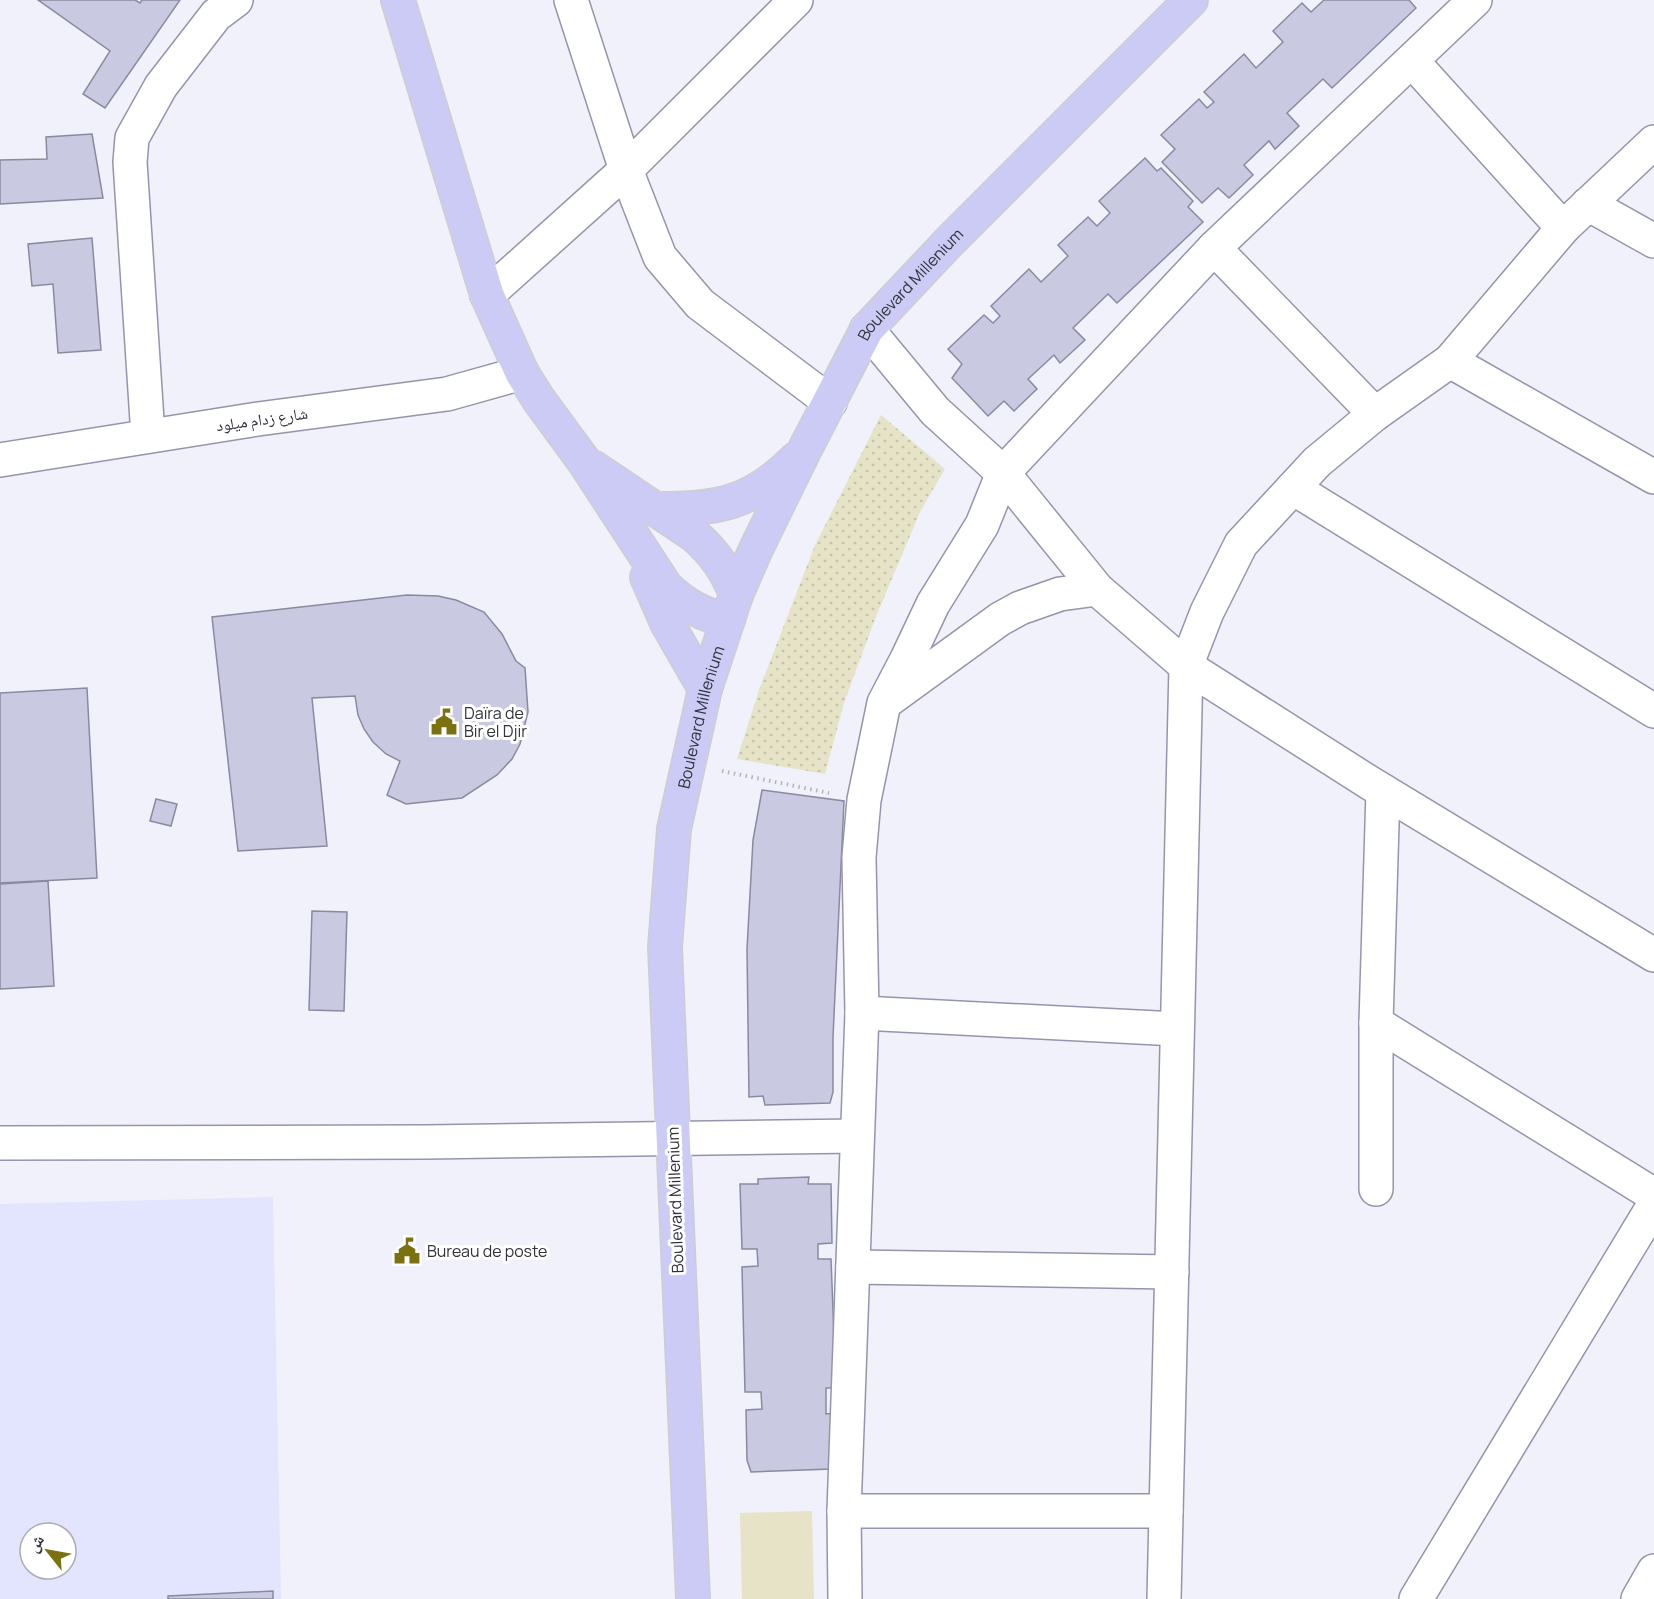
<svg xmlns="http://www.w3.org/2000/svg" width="1654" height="1599" viewBox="0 0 1654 1599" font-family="Manrope,'Noto Naskh Arabic',sans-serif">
<defs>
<pattern id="garden-dots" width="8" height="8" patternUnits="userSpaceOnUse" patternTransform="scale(1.5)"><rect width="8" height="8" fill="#e6e3c7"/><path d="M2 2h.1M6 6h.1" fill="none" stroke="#c6c3ac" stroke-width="1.8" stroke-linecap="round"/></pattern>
</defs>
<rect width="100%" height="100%" fill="#f0f1fb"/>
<path fill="#e3e4fe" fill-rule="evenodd" d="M273,1197L281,1599H0V1204ZM30,1533H66V1569H30Z"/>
<path fill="#e6e3c7" d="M812,1511L814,1599H742L740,1513Z"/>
<path fill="url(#garden-dots)" d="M881,415L945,469L920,512L875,619L844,703L825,774L737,759L759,690L815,545Z"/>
<g fill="#c9cae2" stroke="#898aa0" stroke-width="1.5">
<path d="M38,0H135L140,3L142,0H180L105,108L83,94L110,51Z"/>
<path d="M1324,0H1409L1416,8L1332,88L1323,79L1287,113L1299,126L1275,149L1269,141L1244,165L1253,175L1229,198L1218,188L1202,203L1162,162L1175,149L1161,135L1199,99L1207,108L1214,102L1204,92L1244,54L1256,68L1283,42L1273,31L1302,3L1311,12Z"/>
<path d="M92,134L103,198L0,204V160L47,159L46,137Z"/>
<path d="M1145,158L1157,171L1161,168L1193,201L1188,207L1203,222L1117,303L1108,294L1073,328L1085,340L1060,363L1054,355L1028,379L1037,389L1014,411L1004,401L988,416L952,378L962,364L948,349L984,315L993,323L1000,316L991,306L1029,269L1041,282L1068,256L1058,245L1088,217L1097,226L1110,213L1099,201Z"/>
<path d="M92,238L101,350L58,353L53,284L32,286L28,244Z"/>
<path d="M407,595L438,596L456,600L484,612L502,634L516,661L525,668L528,712L520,744L512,759L497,775L462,798L406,804L387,795L400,761L386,754L373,742L364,729L358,715L355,696L312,698L327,846L238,851L212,617Z"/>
<path d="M87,688L97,878L0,883V693Z"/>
<path d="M762,790L844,801L833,1037V1092L830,1103L765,1105L763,1096L749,1097L747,949L753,840Z"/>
<path d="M156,799L177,804L171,826L150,821Z"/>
<path d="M48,881L54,986L0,989V884Z"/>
<path d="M312,911L347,912L344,1011L309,1010Z"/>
<path d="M809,1177L808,1184H831L832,1243L818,1244V1259H831L836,1388H826V1414L837,1413L831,1469L751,1472L747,1460L746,1410L762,1409L761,1392H745L742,1267L758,1266L757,1249H742L740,1184H758V1179Z"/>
<path d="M273,1591V1599H168V1596Z"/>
</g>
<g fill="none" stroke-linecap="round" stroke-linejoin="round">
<g stroke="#9495ac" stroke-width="36">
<g id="minor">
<path d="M571,0L626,170L660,257L700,304L830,402"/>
<path d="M1412,61L1563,228"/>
<path d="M1588,204L1654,241"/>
<path d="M1214,248L1375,414"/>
<path d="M487,295L626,170L796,0"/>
<path d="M867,329L935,411L1003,473L1097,589L1186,666L1370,783L1654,955"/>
<path d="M1450,361L1654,477"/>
<path d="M148,436L130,162L132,138L161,86L216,15L236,0"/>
<path d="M0,460L258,419L447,394L522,373"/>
<path d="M1293,488L1654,711"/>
<path d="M890,699L1000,619L1020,608L1060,594L1097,589"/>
<path d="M862,1013L1177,1029"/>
<path d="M1376,1023L1654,1195"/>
<path d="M0,1143L427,1142L857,1136"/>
<path d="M1376,1189V1023L1383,791"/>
<path d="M853,1267L1172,1272"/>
<path d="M844,1511H1166"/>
<path d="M845,1599L844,1511L862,1013L859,857L864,800L884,703L907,659L933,604L982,525L1003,473L1214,248L1475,0"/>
<path d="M1164,1599L1186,666L1207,612L1241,544L1317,462L1375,414L1450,361L1563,228L1654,142"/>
<path d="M1416,1599L1654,1205"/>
<path d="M1638,1599L1654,1571"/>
</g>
</g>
<g stroke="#ceced0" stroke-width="36">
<g id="major">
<path d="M398,0L487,295L522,373L539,400L583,460L666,587C685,605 702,615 728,620"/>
<path d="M594,468L694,535C714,552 727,570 736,595"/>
<path d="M654,509C717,509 750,505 796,459"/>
<path d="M647,577L667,623L705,689"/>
<path id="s1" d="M693,1599L665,947L674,829L705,689L736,595L756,549L804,451L867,329L949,242L1191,0"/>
</g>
</g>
<path stroke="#b4b4be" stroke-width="4" stroke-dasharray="1.5 4.5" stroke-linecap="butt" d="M722,771L829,793"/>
<use href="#minor" stroke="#fff" stroke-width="33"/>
<use href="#major" stroke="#cbcbf5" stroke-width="33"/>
</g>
<defs>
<g id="civic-bare" transform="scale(2.07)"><path d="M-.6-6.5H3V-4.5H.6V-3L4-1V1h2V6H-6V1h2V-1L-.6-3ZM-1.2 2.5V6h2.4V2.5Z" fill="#7b7111" stroke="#fff" stroke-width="2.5" paint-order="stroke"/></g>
</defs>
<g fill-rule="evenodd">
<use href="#civic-bare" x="444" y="722"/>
<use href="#civic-bare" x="407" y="1251"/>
</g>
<g text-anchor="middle" stroke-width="6" stroke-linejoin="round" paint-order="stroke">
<g font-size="16" fill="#32323b" stroke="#fff">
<text dy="6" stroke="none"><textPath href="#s1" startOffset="1372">Boulevard Millenium</textPath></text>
<text transform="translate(262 419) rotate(-8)" y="6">شارع زدام ميلود</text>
<text dy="6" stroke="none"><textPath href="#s1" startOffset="886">Boulevard Millenium</textPath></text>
<text transform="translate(675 1200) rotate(-92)" y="6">Boulevard Millenium</text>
</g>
<g font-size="16" fill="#32323b" stroke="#fff" text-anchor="start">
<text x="464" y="719">Daïra de<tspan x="464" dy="18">Bir el Djir</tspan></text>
<text x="427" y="1257">Bureau de poste</text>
</g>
</g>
<g transform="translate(48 1551) rotate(301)"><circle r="28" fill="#ffffff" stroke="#adadb1" stroke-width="1.5"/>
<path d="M0-4.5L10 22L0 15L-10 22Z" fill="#7b7111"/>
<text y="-9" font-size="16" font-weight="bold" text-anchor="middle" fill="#32323b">ش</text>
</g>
</svg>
